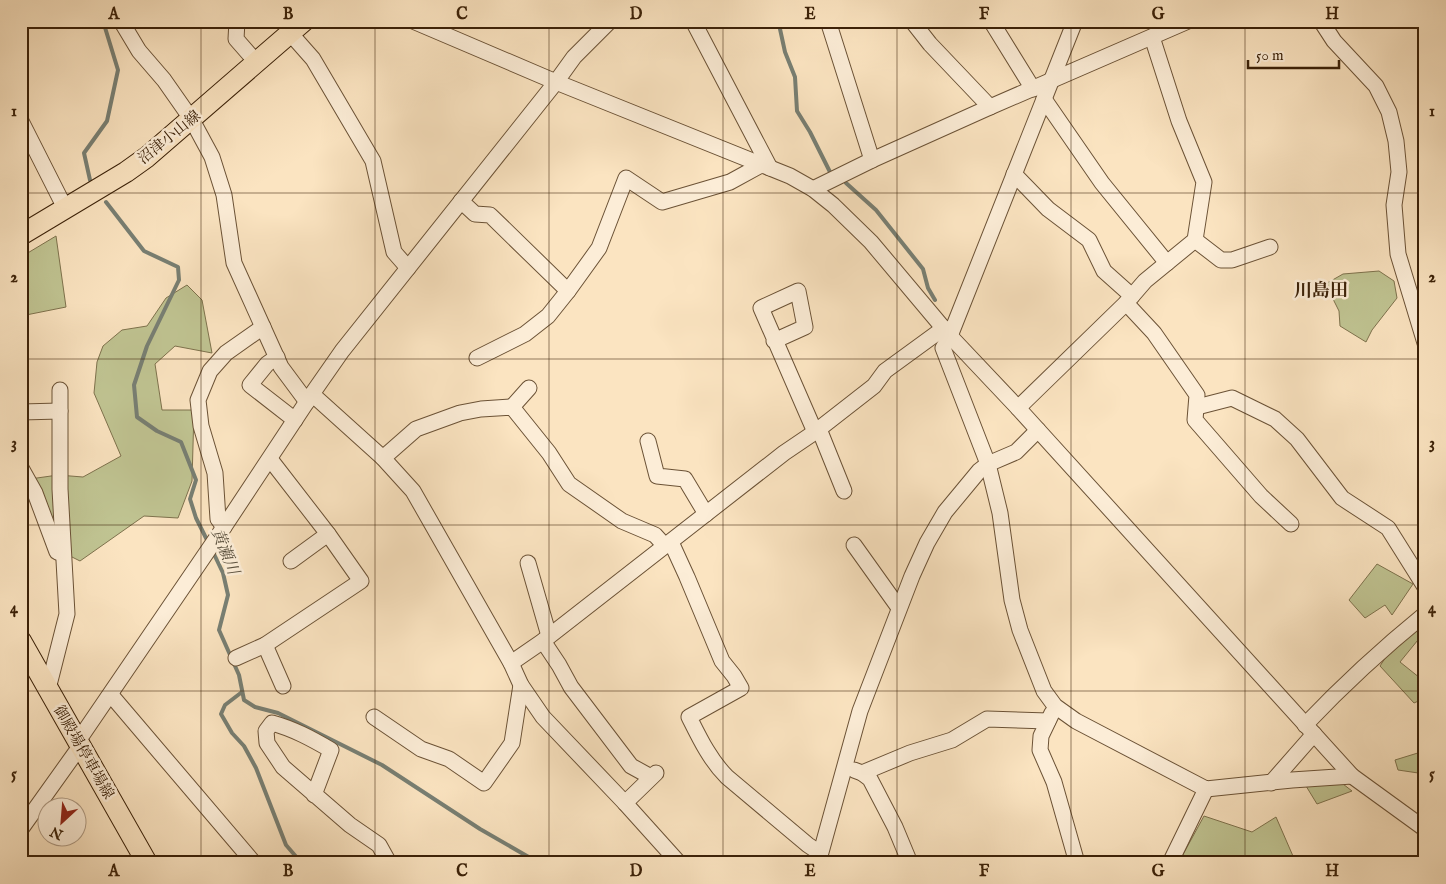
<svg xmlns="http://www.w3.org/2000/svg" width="1446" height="884" viewBox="0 0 1446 884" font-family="'IM FELL English','Noto Serif JP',serif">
<rect width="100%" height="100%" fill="#fbe4c1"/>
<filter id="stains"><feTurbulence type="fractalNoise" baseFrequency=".004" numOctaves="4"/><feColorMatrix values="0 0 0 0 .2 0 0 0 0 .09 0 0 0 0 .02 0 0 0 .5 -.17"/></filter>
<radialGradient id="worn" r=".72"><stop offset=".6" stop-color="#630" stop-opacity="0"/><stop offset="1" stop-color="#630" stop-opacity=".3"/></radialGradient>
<g fill="#c0c492" stroke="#7e724d">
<path d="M56,236L66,307L21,316V257Z"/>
<path d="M1379,271L1394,281L1397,298L1372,330L1366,342L1340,326L1339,311L1332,297L1315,290L1343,274Z"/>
<path d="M187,285L202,300L212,353L175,346L155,364L162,410H194L192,481L178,518L144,516L80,561L58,550L23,480L58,475L83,477L121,456L94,393L97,362L103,346L122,330L147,326L166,298Z"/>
<path d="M1377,564L1413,584L1392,615L1385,605L1365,618L1349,600Z"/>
<path d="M1425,626V636L1422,635L1400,662L1425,682V698L1414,703L1380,666L1393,646Z"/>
<path d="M1425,748V774L1398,770L1395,760L1421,752Z"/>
<path d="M1343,784L1352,791L1317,804L1306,786Z"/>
<path d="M1204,816L1252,832L1276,817L1296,863H1181L1180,860Z"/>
</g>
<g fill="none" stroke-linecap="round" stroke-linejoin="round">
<g stroke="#787f73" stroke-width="4">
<path d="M780,21V29L785,52L795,77L797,111L810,132L830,172"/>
<path d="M90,180L84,153L107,121L118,70L103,21"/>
<path d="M846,183L876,210L923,269L928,288L935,300"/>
<path d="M106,202L144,251L178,267L179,280L147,346L134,385L137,417L157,431L181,442L196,480L190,499L196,518L209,544"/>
<path d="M213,552L223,573L228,595L219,630L239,675L244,700L255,707L278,713L382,765L480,829L539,863"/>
<path d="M242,692L225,705L221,714L232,733L244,746L256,768L286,845L299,860L308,863"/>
</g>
<g stroke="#6b5236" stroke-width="17">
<g id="minor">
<path d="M121,21L139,51L164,80L192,120L212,157L224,195L234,263L281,367L307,402"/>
<path d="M237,21L236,39L257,63"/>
<path d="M413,21L556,82L790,176L813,189L833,205L871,242L950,336L1018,408L1352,776L1425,829"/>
<path d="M693,21L770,168"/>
<path d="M828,21L872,160"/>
<path d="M912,21L930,44L990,107"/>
<path d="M991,21L1033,89"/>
<path d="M1075,21L950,336L943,348L988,464L1000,513L1012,600L1020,630L1044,691L1055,706L1076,721L1206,789L1292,780L1352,776"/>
<path d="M1321,21L1334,41L1376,86L1389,112L1396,141L1399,172L1394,205L1398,254L1425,343"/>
<path d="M290,33L313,59L373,161L394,252L408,268"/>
<path d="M1044,99L1102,183L1167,263"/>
<path d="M21,121L65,208"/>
<path d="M1014,174L1048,209L1089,240L1104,271L1132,296"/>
<path d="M813,189L872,160L990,107L1188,21"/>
<path d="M461,201L475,214L490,215L568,291"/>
<path d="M1195,240L1221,260H1232L1270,247"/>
<path d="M1126,303L1154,333L1197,395L1195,420L1261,496L1291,524"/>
<path d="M774,341L805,327L798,291L761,308L815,432"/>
<path d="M277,357L267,364L250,385L295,420"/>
<path d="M477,358L525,334L548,316L568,291L599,248L626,178L662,202L730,182L761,165"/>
<path d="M312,394L383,458L413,491L511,663L521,685L543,717L625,803L679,863"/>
<path d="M512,407L529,388"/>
<path d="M1197,407L1232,398L1275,419L1297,439L1342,498L1388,528L1425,587"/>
<path d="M1018,408L1126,303L1145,281L1195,240L1204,182L1179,121L1152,37"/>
<path d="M21,412L60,411"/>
<path d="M819,429L844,491"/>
<path d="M648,441L657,476L685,479L706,514"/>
<path d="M383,458L416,429L460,413L481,409L512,407L549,453L569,484L622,521L655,535L665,546"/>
<path d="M270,459L328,534"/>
<path d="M21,468L35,493L57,552L63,554"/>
<path d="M224,527L218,519L215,473L201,426L198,400L210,371L226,353L263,327"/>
<path d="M671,542L687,577L722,661L734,676L741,688L689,717C700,739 710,760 727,777L808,845L820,853"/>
<path d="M854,545L899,608"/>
<path d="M528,563L549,636"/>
<path d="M543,641L559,665L571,687L631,766L651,777"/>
<path d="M265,645L283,686"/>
<path d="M236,658L265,645L361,581L328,534L291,561"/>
<path d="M511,663L543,641L784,453L815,432L874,386L885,371L944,328"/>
<path d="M48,689L67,614L60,489V390"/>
<path d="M111,695L254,863"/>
<path d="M1052,713L1041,736L1040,750L1054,782L1077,863"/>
<path d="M374,717L421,749L449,759L484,783L512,743L521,685"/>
<path d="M1305,725C1343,685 1382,649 1425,614"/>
<path d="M78,741L224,527L312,394L342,351L556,82L574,57L610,21"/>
<path d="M854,770L862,773L870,779L895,827L910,863"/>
<path d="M862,773L910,753L952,740L987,719L1048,721"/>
<path d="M1271,783L1314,734"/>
<path d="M314,795L331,750C312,739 294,729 272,723L266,731L267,743L283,767L350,825L379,845L389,863"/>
<path d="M625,803L656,773"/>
<path d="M21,829L81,745"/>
<path d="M818,863L860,711L912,576L927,543L945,512L979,471L988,464L1016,452L1038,430"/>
<path d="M1170,863L1206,789"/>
</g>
</g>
<g stroke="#3b2108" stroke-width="22">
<g id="major">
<path d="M21,235L126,172L147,157L304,21"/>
<path d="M21,641L147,863"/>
</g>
</g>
<use href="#minor" stroke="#fcedd7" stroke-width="15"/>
<use href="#major" stroke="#fbe4c1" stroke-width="20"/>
</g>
<path fill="none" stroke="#3b2108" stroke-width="1" stroke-opacity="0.55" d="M201,21V863M375,21V863M549,21V863M723,21V863M897,21V863M1071,21V863M1245,21V863M21,193H1425M21,359H1425M21,525H1425M21,691H1425"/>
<g text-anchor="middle" stroke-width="5" stroke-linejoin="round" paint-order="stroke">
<g font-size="15" fill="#3b2108" stroke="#fcedd7">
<text transform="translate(169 137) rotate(-39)" y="5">沼津小山線</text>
<text transform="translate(84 752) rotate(60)" y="5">御殿場停車場線</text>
</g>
<g font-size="16" font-style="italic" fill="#5a503e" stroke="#fcedd7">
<text transform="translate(226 551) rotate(68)" y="6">黄瀬川</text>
</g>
<g font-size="18" font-weight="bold" fill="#3b2108" stroke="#fcedd7">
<text x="1321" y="296">川島田</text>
</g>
</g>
<rect width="1446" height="884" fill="none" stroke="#fbe4c1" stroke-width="55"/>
<g transform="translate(62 822) rotate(206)"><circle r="24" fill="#fcedd7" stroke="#af9b84"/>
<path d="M0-4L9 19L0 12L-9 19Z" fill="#8f2418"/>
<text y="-8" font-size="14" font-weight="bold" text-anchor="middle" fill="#3b2108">N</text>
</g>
<path d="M1248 60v8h91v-8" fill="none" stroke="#3b2108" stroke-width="2.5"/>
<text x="1256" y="60" font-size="15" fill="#3b2108" stroke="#fcedd7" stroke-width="4" paint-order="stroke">50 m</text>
<rect x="28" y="28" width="1390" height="828" fill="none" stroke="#3b2108" stroke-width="2"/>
<g font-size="16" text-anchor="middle" font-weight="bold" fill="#3b2108">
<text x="114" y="19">A</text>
<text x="288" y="19">B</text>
<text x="462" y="19">C</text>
<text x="636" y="19">D</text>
<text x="810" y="19">E</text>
<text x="984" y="19">F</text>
<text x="1158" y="19">G</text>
<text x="1332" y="19">H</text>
<text x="14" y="116">1</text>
<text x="1432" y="116">1</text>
<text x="14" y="282">2</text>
<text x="1432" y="282">2</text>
<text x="14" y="448">3</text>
<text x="1432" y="448">3</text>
<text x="14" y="613">4</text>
<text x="1432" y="613">4</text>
<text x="14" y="779">5</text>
<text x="1432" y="779">5</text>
<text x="114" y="876">A</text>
<text x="288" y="876">B</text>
<text x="462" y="876">C</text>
<text x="636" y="876">D</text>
<text x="810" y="876">E</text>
<text x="984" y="876">F</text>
<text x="1158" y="876">G</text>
<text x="1332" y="876">H</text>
</g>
<rect width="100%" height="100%" filter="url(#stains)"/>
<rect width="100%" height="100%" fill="url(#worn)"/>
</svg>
